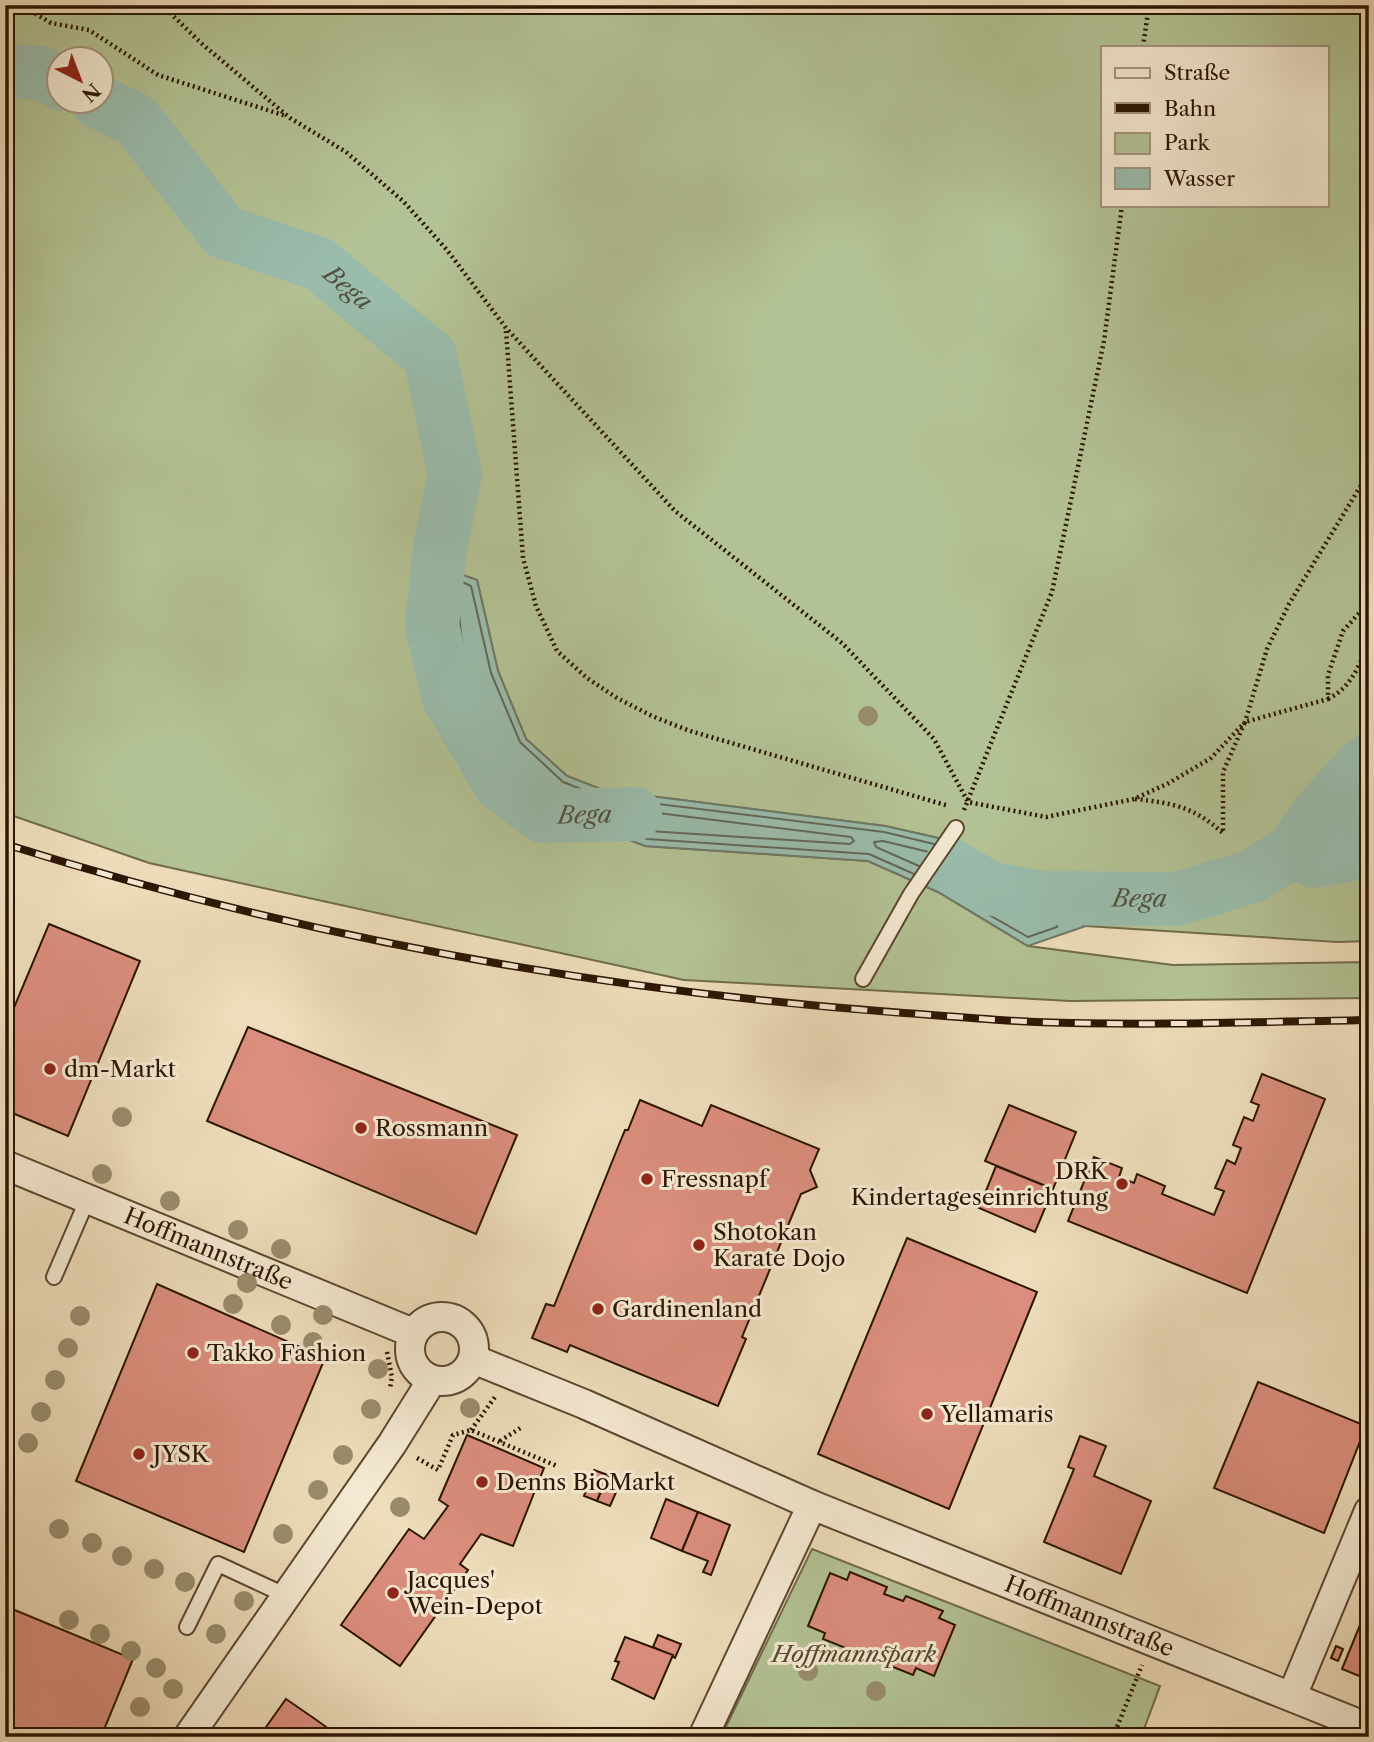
<svg xmlns="http://www.w3.org/2000/svg" width="1374" height="1742" viewBox="0 0 1374 1742" font-family="'Libre Caslon Text',serif">
<rect width="100%" height="100%" fill="#eeddba"/>
<filter id="stains"><feTurbulence type="fractalNoise" baseFrequency=".00286" numOctaves="4"/><feColorMatrix values="0 0 0 0 .2 0 0 0 0 .09 0 0 0 0 .02 0 0 0 .5 -.17"/></filter>
<radialGradient id="worn" r=".72"><stop offset=".6" stop-color="#630" stop-opacity="0"/><stop offset="1" stop-color="#630" stop-opacity=".3"/></radialGradient>
<g fill="#b3c294" stroke="#706c4c" stroke-width="2" fill-rule="evenodd">
<path d="M5,5H1369V941L1338,942L1086,926L1036,908L947,840L885,826L603,790L567,776L526,739L498,671L477,580L447,570L454,635L466,700L645,846L868,861L938,892L1028,946L1173,965L1369,962V998L1070,1001L684,980L149,863L5,813ZM1103,47H1327V205H1103ZM60,60H102V102H60Z"/>
<path d="M812,1549L1160,1686L1141,1737H721Z"/>
</g>
<path fill="#9abcac" stroke="#6e7968" stroke-width="2" d="M447,569L477,580L498,671L526,739L567,776L603,790L885,826L947,840L1036,907L1086,926L1028,946L938,892L868,861L645,846L560,814L515,772L466,700L454,635Z"/>
<g fill="none" stroke-linecap="round" stroke-linejoin="round">
<g stroke="#636858" stroke-width="2">
<path d="M602,806L851,837L854,841L850,844L649,831L600,813L598,808Z"/>
<path d="M919,866L876,847L874,842L883,841L929,852"/>
<path d="M914,874L869,854L647,839L563,808L520,767L472,697L461,634L456,583L460,581L471,586L491,673L520,742L563,782L602,797L884,832L934,844"/>
<path d="M935,874L1014,919L1018,917L1017,913L946,858"/>
<path d="M930,881L1028,937L1057,927L1056,923L1032,913L951,851"/>
</g>
<g stroke="#9abcac" stroke-width="54">
<path d="M5,71L40,73L60,83"/>
<path id="s1" d="M98,102L136,120L224,232L319,264L430,356L455,474L440,547L432,626L449,698L500,784L542,816L635,814"/>
<path d="M1292,851L1314,861L1348,855L1369,836"/>
<path id="s2" d="M951,865L989,888L1039,898L1177,899L1253,876L1292,851L1319,813L1360,767L1369,761"/>
</g>
</g>
<g fill="#db8e7d" stroke="#2c1503" stroke-width="2">
<path d="M49,924L140,961L68,1136L5,1110V1029Z"/>
<path d="M248,1027L517,1135L476,1234L207,1121Z"/>
<path d="M1262,1074L1325,1099L1247,1293L1068,1221L1094,1157L1122,1168L1119,1177L1134,1183L1137,1174L1165,1186L1162,1194L1214,1215L1224,1191L1215,1188L1227,1160L1235,1164L1241,1148L1233,1145L1244,1117L1253,1121L1259,1105L1251,1102Z"/>
<path d="M640,1100L702,1126L711,1105L819,1149L810,1170L817,1187L801,1194L742,1337L746,1339L718,1406L570,1345L567,1352L532,1338L546,1304L554,1306L620,1142L625,1130H628Z"/>
<path d="M1009,1105L1076,1132L1053,1189L985,1161Z"/>
<path d="M996,1166L1053,1189L1035,1232L979,1208Z"/>
<path d="M907,1238L1037,1292L949,1509L818,1454Z"/>
<path d="M157,1284L325,1358L244,1552L76,1481Z"/>
<path d="M1258,1382L1366,1426L1324,1533L1214,1488Z"/>
<path d="M467,1435L544,1468L513,1546L481,1534L460,1564L468,1570L400,1666L341,1625L409,1529L424,1539L448,1506L439,1500Z"/>
<path d="M1080,1436L1106,1446L1094,1476L1151,1501L1121,1574L1044,1542L1074,1469L1068,1467Z"/>
<path d="M594,1470L608,1475L597,1501L584,1496Z"/>
<path d="M608,1475L621,1481L610,1506L597,1501Z"/>
<path d="M666,1499L698,1512L682,1551L651,1538Z"/>
<path d="M698,1512L730,1525L711,1575L703,1572L708,1561L682,1551Z"/>
<path d="M850,1572L887,1587L884,1594L903,1601L906,1596L943,1611L939,1618L955,1625L934,1676L916,1668L913,1675L823,1639L825,1633L808,1626L830,1573L847,1580Z"/>
<path d="M1369,1603V1680L1342,1669Z"/>
<path d="M5,1606L133,1659L101,1737H5Z"/>
<path d="M658,1635L681,1644L675,1658L653,1647Z"/>
<path d="M625,1637L673,1655L654,1699L612,1679L619,1662L615,1661Z"/>
<path d="M1336,1646L1343,1649L1338,1661L1331,1658Z"/>
<path d="M286,1699L315,1719L340,1737H259Z"/>
</g>
<g fill="none" stroke-linecap="round" stroke-linejoin="round">
<g stroke="#5c4731" stroke-width="18">
<g id="service">
<path d="M863,979L911,894L956,828"/>
<path d="M54,1277L88,1198"/>
<path d="M187,1627L218,1564L287,1596"/>
</g>
</g>
<g stroke="#5c4731" stroke-width="32">
<g id="minor">
<path id="s3" d="M5,1165L413,1333"/>
<circle cx="442" cy="1349" r="32"/>
<path id="s4" d="M473,1359L584,1404L812,1505L1369,1728"/>
<path d="M1292,1696L1369,1511"/>
<path d="M188,1737L392,1444L432,1380"/>
<path d="M703,1737L812,1505"/>
</g>
</g>
<g stroke="#2c1503" stroke-width="4.5" stroke-dasharray="2 3.5" stroke-linecap="butt">
<path d="M21,5L51,23L89,30L158,75L286,116"/>
<path d="M162,5L201,43L290,118L346,152L403,201L447,250L506,328L675,511L842,643L934,739L968,802L1046,817L1134,799L1169,783L1211,758L1245,722L1267,649L1289,604L1369,472"/>
<path d="M1143,47L1149,5"/>
<path d="M506,331L523,558L536,606L557,651L587,678L617,698L652,716L690,731L949,806"/>
<path d="M1328,699C1350,688 1358,668 1368,646"/>
<path d="M1135,799C1173,803 1194,807 1223,833V772L1245,722L1328,699V675L1343,631L1369,602"/>
<path d="M964,810L1052,592L1104,341L1122,205"/>
<path d="M387,1352L392,1377L390,1388"/>
<path d="M471,1430L495,1397"/>
<path d="M500,1441L522,1427"/>
<path d="M417,1458L438,1470L453,1435L471,1430L557,1466"/>
<path d="M1113,1737L1142,1665"/>
</g>
<use href="#service" stroke="#f4e9d2" stroke-width="14"/>
<use href="#minor" stroke="#f4e9d2" stroke-width="28"/>
<g stroke="#2c1503" stroke-width="8">
<path id="rail" d="M5,844C296,936 600,991 904,1013C948,1016 992,1020 1036,1022C1146,1026 1258,1022 1369,1020"/>
</g>
<use href="#rail" stroke="#f4e9d2" stroke-width="5" stroke-dasharray="16" stroke-linecap="butt"/>
</g>
<g fill="#998c6d">
<circle cx="868" cy="716" r="10"/>
<circle cx="122" cy="1117" r="10"/>
<circle cx="102" cy="1174" r="10"/>
<circle cx="170" cy="1201" r="10"/>
<circle cx="238" cy="1230" r="10"/>
<circle cx="281" cy="1249" r="10"/>
<circle cx="247" cy="1283" r="10"/>
<circle cx="233" cy="1304" r="10"/>
<circle cx="323" cy="1315" r="10"/>
<circle cx="80" cy="1316" r="10"/>
<circle cx="281" cy="1325" r="10"/>
<circle cx="313" cy="1342" r="10"/>
<circle cx="68" cy="1348" r="10"/>
<circle cx="378" cy="1369" r="10"/>
<circle cx="55" cy="1380" r="10"/>
<circle cx="470" cy="1408" r="10"/>
<circle cx="371" cy="1409" r="10"/>
<circle cx="41" cy="1412" r="10"/>
<circle cx="28" cy="1443" r="10"/>
<circle cx="343" cy="1455" r="10"/>
<circle cx="318" cy="1490" r="10"/>
<circle cx="400" cy="1507" r="10"/>
<circle cx="59" cy="1529" r="10"/>
<circle cx="283" cy="1534" r="10"/>
<circle cx="92" cy="1543" r="10"/>
<circle cx="122" cy="1556" r="10"/>
<circle cx="154" cy="1569" r="10"/>
<circle cx="185" cy="1582" r="10"/>
<circle cx="244" cy="1601" r="10"/>
<circle cx="69" cy="1620" r="10"/>
<circle cx="100" cy="1634" r="10"/>
<circle cx="216" cy="1634" r="10"/>
<circle cx="131" cy="1651" r="10"/>
<circle cx="156" cy="1668" r="10"/>
<circle cx="808" cy="1671" r="10"/>
<circle cx="173" cy="1689" r="10"/>
<circle cx="876" cy="1691" r="10"/>
<circle cx="140" cy="1707" r="10"/>
</g>
<g fill="#8f2418" stroke="#f4e9d2" stroke-width="2.5">
<circle cx="50" cy="1069" r="7"/>
<circle cx="361" cy="1128" r="7"/>
<circle cx="647" cy="1179" r="7"/>
<circle cx="1122" cy="1184" r="7"/>
<circle cx="699" cy="1245" r="7"/>
<circle cx="598" cy="1309" r="7"/>
<circle cx="193" cy="1353" r="7"/>
<circle cx="927" cy="1414" r="7"/>
<circle cx="139" cy="1454" r="7"/>
<circle cx="482" cy="1482" r="7"/>
<circle cx="393" cy="1593" r="7"/>
</g>
<g text-anchor="middle" stroke-width="6" stroke-linejoin="round" paint-order="stroke">
<g font-size="23" fill="#2c1503" stroke="#f4e9d2" text-anchor="start">
<text x="64" y="1077">dm-Markt</text>
<text x="375" y="1136">Rossmann</text>
<text x="1108" y="1179" text-anchor="end">DRK<tspan x="1108" dy="26">Kindertageseinrichtung</tspan></text>
<text x="661" y="1187">Fressnapf</text>
<text x="713" y="1240">Shotokan<tspan x="713" dy="26">Karate Dojo</tspan></text>
<text x="612" y="1317">Gardinenland</text>
<text x="207" y="1361">Takko Fashion</text>
<text x="941" y="1422">Yellamaris</text>
<text x="153" y="1462">JYSK</text>
<text x="496" y="1490">Denns BioMarkt</text>
<text x="407" y="1588">Jacques'<tspan x="407" dy="26">Wein-Depot</tspan></text>
</g>
<g font-size="23" fill="#2c1503" stroke="#f4e9d2">
<text dy="8" stroke="none"><textPath href="#s3" startOffset="220">Hoffmannstraße</textPath></text>
<text dy="8" stroke="none"><textPath href="#s4" startOffset="668">Hoffmannstraße</textPath></text>
</g>
<g font-size="23" font-style="italic" fill="#54492e" stroke="#f4e9d2">
<text x="854" y="1662">Hoffmannspark</text>
</g>
<g font-size="24" font-style="italic" fill="#524f3e" stroke="#f4e9d2">
<text dy="8" stroke="none"><textPath href="#s1" startOffset="322">Bega</textPath></text>
<text dy="8" stroke="none"><textPath href="#s1" startOffset="973">Bega</textPath></text>
<text dy="8" stroke="none"><textPath href="#s2" startOffset="196">Bega</textPath></text>
</g>
</g>
<rect width="1374" height="1742" fill="none" stroke="#eeddba" stroke-width="28"/>
<rect x="7" y="7" width="1360" height="1728" fill="none" stroke="#2c1503" stroke-width="3.5"/>
<rect x="14" y="14" width="1346" height="1714" fill="none" stroke="#2c1503" stroke-width="2"/>
<rect x="1101" y="46" width="228" height="161" fill="#f4e9d2" stroke="#a4947f" stroke-width="2"/>
<rect x="1115" y="68" width="35" height="10" fill="#f4e9d2" stroke="#a4947f" stroke-width="2"/>
<text x="1164" y="80" font-size="21" fill="#2c1503">Straße</text>
<rect x="1115" y="103" width="35" height="10" fill="#2c1503" stroke="#a4947f" stroke-width="2"/>
<text x="1164" y="116" font-size="21" fill="#2c1503">Bahn</text>
<rect x="1115" y="133" width="35" height="21" fill="#b3c294" stroke="#a4947f" stroke-width="2"/>
<text x="1164" y="150" font-size="21" fill="#2c1503">Park</text>
<rect x="1115" y="168" width="35" height="21" fill="#9abcac" stroke="#a4947f" stroke-width="2"/>
<text x="1164" y="186" font-size="21" fill="#2c1503">Wasser</text>
<g transform="translate(80 80) rotate(138)"><circle r="33" fill="#f4e9d2" stroke="#a4947f" stroke-width="2"/>
<path d="M0-5L12 26L0 18L-12 26Z" fill="#8f2418"/>
<text y="-10" font-size="19" font-weight="bold" text-anchor="middle" fill="#2c1503">N</text>
</g>
<rect width="100%" height="100%" filter="url(#stains)"/>
<rect width="100%" height="100%" fill="url(#worn)"/>
</svg>
